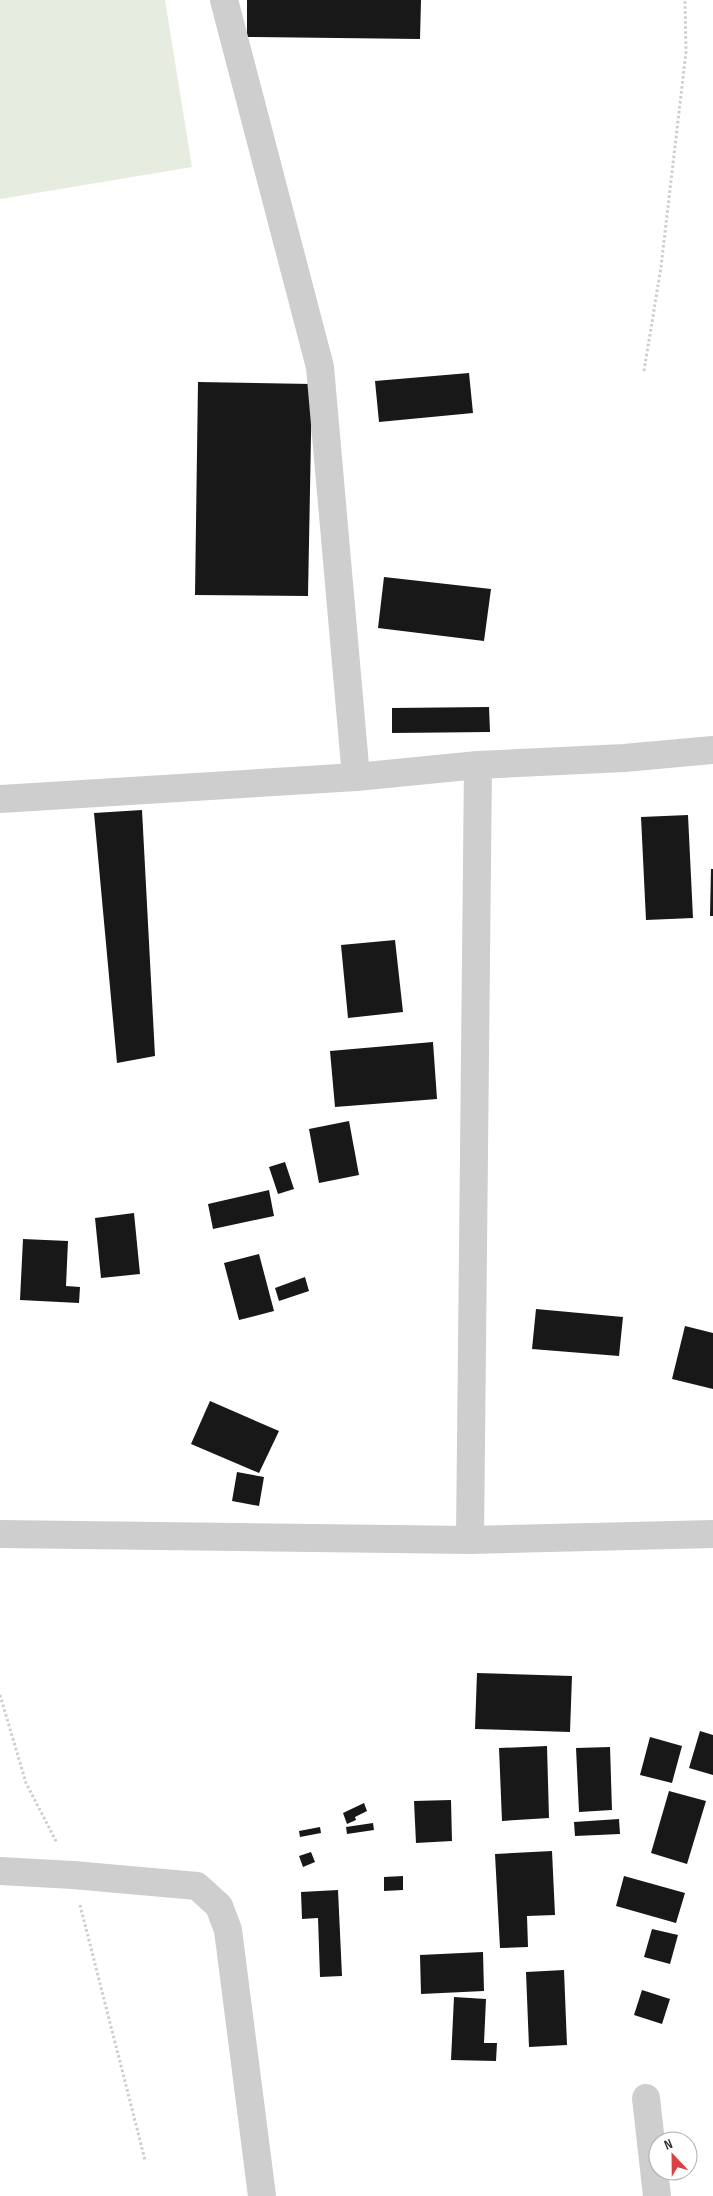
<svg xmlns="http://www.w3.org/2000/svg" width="713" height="2196" viewBox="0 0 713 2196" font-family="'Sofia Sans Condensed',sans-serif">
<rect width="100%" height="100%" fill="#fff"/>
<path fill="#e6ede0" d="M0,0H165L192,167L0,199Z"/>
<g fill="#181818">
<path d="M247,0H421L420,39L247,37Z"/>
<path d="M469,373L473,413L379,422L375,381Z"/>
<path d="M198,382L312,384L308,596L195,595Z"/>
<path d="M384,577L491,589L484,641L378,628Z"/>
<path d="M489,707L490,732L392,733V708Z"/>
<path d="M142,810L155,1056L117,1063L94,813Z"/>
<path d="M688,815L693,918L646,920L641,817Z"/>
<path d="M711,869H713V916H710Z"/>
<path d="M395,940L403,1012L348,1018L341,945Z"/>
<path d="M433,1042L437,1099L335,1107L330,1051Z"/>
<path d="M349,1121L359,1175L319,1183L309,1129Z"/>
<path d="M285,1162L294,1189L278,1194L269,1167Z"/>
<path d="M269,1190L274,1216L213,1229L208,1204Z"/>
<path d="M134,1213L140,1274L101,1278L95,1218Z"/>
<path d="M23,1239L68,1241L66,1286L80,1287L79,1303L20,1300Z"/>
<path d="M259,1254L274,1311L239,1320L224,1263Z"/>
<path d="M305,1277L309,1291L279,1301L275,1288Z"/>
<path d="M536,1309L623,1317L619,1356L532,1349Z"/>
<path d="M685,1326L713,1333V1389L672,1379Z"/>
<path d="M210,1401L279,1431L259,1473L191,1444Z"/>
<path d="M237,1472L264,1477L259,1506L232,1501Z"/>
<path d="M477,1673L572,1676L570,1732L475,1729Z"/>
<path d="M700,1731L713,1735V1775L689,1768Z"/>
<path d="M650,1737L682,1746L672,1783L640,1775Z"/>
<path d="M547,1746L549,1818L502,1821L499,1748Z"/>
<path d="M610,1747L612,1810L579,1812L576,1748Z"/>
<path d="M669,1791L706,1801L687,1864L651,1853Z"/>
<path d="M451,1800L452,1841L416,1843L414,1801Z"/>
<path d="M364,1803L367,1811L355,1817L356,1820L347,1824L343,1813Z"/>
<path d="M619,1819L620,1834L575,1836L574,1822Z"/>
<path d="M373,1823L374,1830L347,1834L346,1827Z"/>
<path d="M320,1827L321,1833L300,1837L299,1831Z"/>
<path d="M552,1851L555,1915L527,1916L528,1947L500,1948L495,1854Z"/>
<path d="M311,1852L315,1862L303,1867L299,1856Z"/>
<path d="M403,1876V1890L384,1891V1877Z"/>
<path d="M624,1876L685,1893L676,1923L616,1906Z"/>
<path d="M338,1890L342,1976L320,1977L318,1918L302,1919L301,1892Z"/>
<path d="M652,1929L678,1935L670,1964L644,1957Z"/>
<path d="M483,1952L484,1991L421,1994L420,1955Z"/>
<path d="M564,1970L567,2045L529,2047L526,1972Z"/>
<path d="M642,1990L670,1999L662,2024L634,2015Z"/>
<path d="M454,1997L486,1999L484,2043H497L496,2061L451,2060Z"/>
</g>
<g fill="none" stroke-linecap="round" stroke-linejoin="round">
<g stroke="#cecece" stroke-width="3" stroke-dasharray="2.5 2.5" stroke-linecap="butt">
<path d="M644,371L661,267L686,52L685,0"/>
<path d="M0,1695L26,1783L57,1843"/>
<path d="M80,1905L145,2160"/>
</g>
<g stroke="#cecece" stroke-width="28">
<path d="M224,0L320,367L356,777"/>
<path d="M0,799L356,777L478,765L624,758L713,750"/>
<path d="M0,1534L470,1540L713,1534"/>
<path d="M470,1540L478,765"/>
<path d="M0,1871L73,1875L197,1886L219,1906L228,1930L262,2196"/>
<path d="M646,2098L657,2196"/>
</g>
</g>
<g transform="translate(673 2156) rotate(338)"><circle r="24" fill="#ffffff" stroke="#adadad"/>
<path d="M0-4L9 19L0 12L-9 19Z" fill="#db4042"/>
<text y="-8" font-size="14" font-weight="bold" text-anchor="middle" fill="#313131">N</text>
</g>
</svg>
